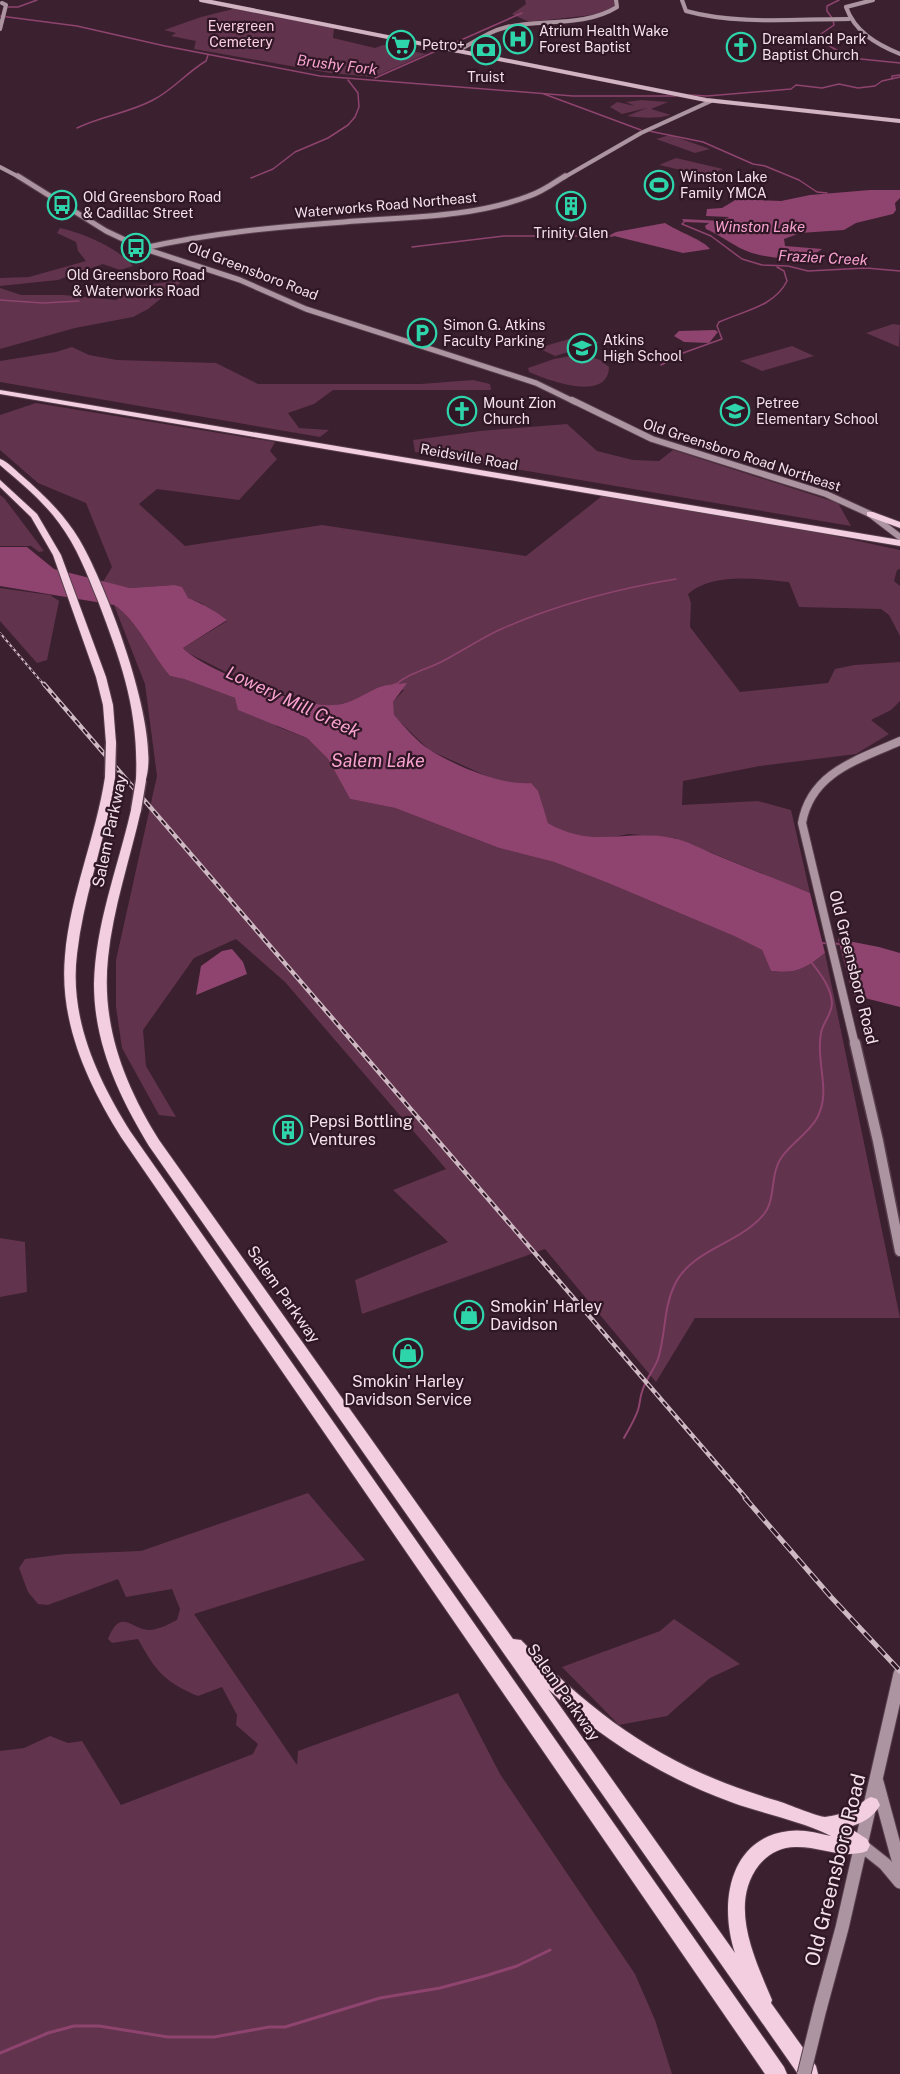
<svg xmlns="http://www.w3.org/2000/svg" width="900" height="2074" viewBox="0 0 900 2074" font-family="'Public Sans',sans-serif">
<rect width="100%" height="100%" fill="#3b202f"/>
<g fill="#61334d">
<path d="M525,0H615L616,4L609,11L592,15L529,22L512,14L526,4Z"/>
<path d="M237,8L334,28L333,38L375,48L383,45L426,54L374,77L330,73L194,49L196,41L171,36L176,33L164,30L201,17Z"/>
<path d="M641,100L668,102L651,109L671,115C656,119 642,118 627,116L647,108L622,114L610,107L617,102L635,106L626,102Z"/>
<path d="M670,135L710,149L695,153L656,139Z"/>
<path d="M676,158L723,169L707,176L659,165Z"/>
<path d="M60,228C83,233 118,248 133,266L120,270L103,264L58,280L0,286V278L29,277L86,261L78,251L76,242L57,233Z"/>
<path d="M184,280L148,309L133,317L75,328L0,349V288L21,295H64L116,300L136,286Z"/>
<path d="M893,324L900,325L899,347L866,333Z"/>
<path d="M583,335L599,343L555,356L538,348Z"/>
<path d="M792,346L814,356L762,371L740,361Z"/>
<path d="M72,347L89,355L117,360L216,363L258,384H420L473,380L490,384L491,390H333L314,404L288,413L299,428L329,430L320,437L0,382V361L56,352Z"/>
<path d="M582,354L600,360L609,367C608,403 547,380 529,372L528,368L554,359Z"/>
<path d="M36,403L275,442L270,451L277,459L239,500L157,489L139,504L185,546L322,525L526,556L602,496L807,530L900,550V569L897,570L894,581L900,586V636L889,615L881,609L799,607L789,582C757,579 713,572 688,594L691,603L690,627L740,692L828,683L835,669L854,665L900,662V701L891,710L871,720L889,734L856,754L760,766L683,781L682,805L758,801L791,810L810,893L675,838L629,834L608,838H588L564,832L548,823L542,807L515,785L493,779L429,750L393,715V702L404,690L381,687L355,701L331,706L317,704L254,686L188,653L183,648L227,621L222,616L209,611L203,604L188,598L174,585L130,588L103,582L112,567L86,503L38,483L0,450V415Z"/>
<path d="M567,424L597,451L633,460L659,461L673,450L838,503L851,526L415,452L413,440L480,431Z"/>
<path d="M0,495L4,498L44,551L39,552L31,546H0Z"/>
<path d="M0,588L50,595L59,601L47,660L37,663L0,621Z"/>
<path d="M114,605C137,620 151,654 170,676L184,679L235,698L278,727L307,738L328,759L350,799L395,808L499,848L554,862L608,883L734,936L762,950L771,971C796,974 805,969 825,953L900,1318H695L656,1382L545,1249L362,1314L355,1280L448,1242L393,1190L446,1169L285,982L236,939L194,958L143,1030L146,1066L176,1117L159,1115L122,1048L116,1007V960L157,776L145,684Z"/>
<path d="M0,1238L25,1242L27,1292L0,1297Z"/>
<path d="M308,1493L365,1560L194,1614L297,1765L298,1751L458,1693L500,1774L635,1974L655,2020L672,2074H0V1751L24,1748L50,1736L68,1743L82,1741L121,1805L253,1754L258,1744L236,1725L237,1715L222,1687L198,1696C164,1682 155,1670 138,1639L112,1643L108,1639C121,1606 132,1631 150,1630C160,1629 169,1624 177,1620L180,1609L172,1589L126,1597L118,1579L48,1605L38,1604L28,1592L19,1568L25,1559L65,1554L141,1551Z"/>
<path d="M674,1619L740,1664L710,1678L667,1716L619,1725L562,1667L660,1631Z"/>
</g>
<g fill="#8e446e">
<path d="M870,190H900V198L895,203L896,210L893,214L856,223L844,230L800,233L784,239L785,246L822,249C806,262 771,259 752,253C736,248 722,236 706,229L705,226L709,223L684,222L682,219L722,221L729,217L706,216L707,209L722,208L737,199L781,201L810,195Z"/>
<path d="M665,223C677,231 705,241 710,249L683,253L610,235L616,232Z"/>
<path d="M715,330L718,332L709,343L684,342L674,336L679,331Z"/>
<path d="M0,547H27L54,569L130,588L174,585L182,587L188,598C199,602 219,613 227,620L183,648C203,670 303,708 333,705C353,704 362,694 380,687C388,684 399,684 407,683L393,702L394,715C404,726 417,742 430,750C456,766 502,786 531,783L538,791L548,823C595,850 624,828 673,838C687,841 702,849 716,855C747,868 779,880 810,893L825,953C805,969 796,974 771,971L762,950L734,936L608,883L554,862L499,848L395,808L350,799L328,759L307,738L238,710L235,698L184,679L170,676C151,654 137,620 114,605L0,586Z"/>
<path d="M838,939L879,947L900,953V1007L853,995Z"/>
<path d="M232,949L243,962L247,974L196,995L201,966L222,951Z"/>
</g>
<g fill="none" stroke-linecap="round" stroke-linejoin="round">
<g stroke="#8e446e" stroke-width="1.5">
<path d="M8,7H18L37,0"/>
<path d="M0,16L77,26L165,46L320,76L573,96H676"/>
<path d="M832,18L827,11V6L839,0"/>
<path d="M833,20L834,25L815,38L851,58L900,63"/>
<path d="M375,78L522,13"/>
<path d="M892,79V76L900,75"/>
<path d="M544,94L641,130"/>
<path d="M690,95L707,96L791,89L796,85L822,88L839,84L858,88L875,86L882,81L900,77"/>
<path d="M77,128C101,116 129,113 153,100C173,90 187,72 206,61L208,55"/>
<path d="M649,131L703,142L753,164L765,166L799,180L817,192L827,193"/>
<path d="M251,178L273,169L295,152L328,138L348,125L355,117L359,107L358,93L348,80"/>
<path d="M684,222L682,224L711,236L742,259L762,265L788,266L808,271L866,268L900,271"/>
<path d="M412,247L504,236H613"/>
<path d="M0,300L43,303L79,301"/>
<path d="M661,365L683,353L722,339L717,326L719,322C743,311 774,307 787,281L784,271L777,267"/>
<path d="M394,686C408,673 426,670 443,661C462,651 480,639 499,630C555,605 616,589 676,579"/>
</g>
<g stroke="#8e446e" stroke-width="2">
<path d="M393,686L395,684"/>
<path d="M821,943L842,944"/>
<path d="M624,1438C629,1429 635,1419 638,1410C640,1404 640,1397 642,1392C645,1380 654,1370 658,1359C666,1334 663,1308 675,1284C692,1249 740,1244 764,1214C776,1199 770,1174 781,1158C791,1143 808,1134 817,1118C832,1091 815,1061 821,1033C823,1022 832,1014 832,1003C831,987 821,975 812,963"/>
</g>
<path stroke="#8e446e" stroke-width="3" d="M0,2053L48,2033L74,2026H99L168,2037H214L269,2027H285L380,1998L440,1988L485,1976L517,1966L550,1950"/>
<g stroke="#593f4d" stroke-width="4.5">
<g id="secondary-far5">
<path d="M682,0L686,11C736,25 797,19 849,19"/>
<path d="M873,0L846,7C855,32 876,44 900,54"/>
<path d="M0,29L6,5L2,3"/>
<path d="M457,51C476,42 486,32 507,27C543,19 585,27 617,7L616,0"/>
<path d="M0,167L21,178"/>
<path d="M563,178L641,133L711,101"/>
</g>
</g>
<g stroke="#593f4d" stroke-width="7">
<g id="secondary-far4">
<path d="M18,176L106,231L142,248L240,280L306,309L536,383L575,402"/>
<path d="M144,248C210,233 276,227 344,222C405,217 471,218 529,196C542,192 554,183 565,176"/>
</g>
</g>
<g stroke="#593f4d" stroke-width="8">
<path id="secondary-far3" d="M572,400L652,439L826,494L870,514L900,537"/>
</g>
<g stroke="#593f4d" stroke-width="10">
<path id="secondary-far2" d="M855,1045L802,823C811,772 858,760 900,741"/>
</g>
<g stroke="#593f4d" stroke-width="13">
<path id="secondary-far1" d="M855,1043L878,1141L900,1251"/>
</g>
<g stroke="#593f4d" stroke-width="15">
<g id="secondary">
<path d="M877,1782L900,1867"/>
<path d="M861,1845L885,1864L900,1882"/>
<path d="M820,2009L842,1928L900,1674"/>
</g>
</g>
<g stroke="#593f4d" stroke-width="4.5">
<path id="primary" d="M201,0L706,100L900,121"/>
</g>
<g stroke="#593f4d" stroke-width="2">
<g id="highway">
<path d="M0,390L900,540V546L0,394Z"/>
<path d="M0,459C8,462 15,470 21,475C43,494 64,514 79,539C106,584 163,734 145,782L141,783L136,780C139,711 122,664 98,601C87,574 77,547 59,523C43,501 21,483 0,465Z"/>
<path d="M0,480L37,514L61,555L106,677L113,705L116,743L115,745L111,746L106,743L103,705L96,677L53,555L31,517L0,487Z"/>
<path d="M867,512H873L900,522V528L867,516Z"/>
<path d="M110,774L115,777L112,796C102,849 83,900 77,954C69,1018 97,1078 130,1131L784,2067L787,2074H765L121,1137C87,1082 59,1022 65,956C70,895 96,837 105,777Z"/>
<path d="M136,807L141,810C130,859 113,908 108,958C101,1025 124,1084 159,1140L513,1639L521,1640C600,1721 668,1769 778,1801C787,1804 819,1817 825,1817C832,1816 846,1813 852,1810C859,1806 863,1800 871,1797L877,1799L880,1805C874,1817 861,1824 848,1827L867,1839L870,1845L867,1851C843,1860 820,1846 795,1847C781,1847 768,1854 759,1865C728,1905 755,1959 772,2000L771,2003L816,2066L818,2074H798L149,1146C119,1096 94,1044 94,984C95,925 118,867 131,810ZM548,1689C601,1739 662,1777 731,1802C763,1814 799,1820 831,1836C817,1833 803,1829 789,1831C728,1838 719,1905 735,1953Z"/>
</g>
</g>
<use href="#secondary-far5" stroke="#ac95a1" stroke-width="4"/>
<use href="#secondary-far4" stroke="#ac95a1" stroke-width="5"/>
<use href="#secondary-far3" stroke="#ac95a1" stroke-width="6"/>
<use href="#secondary-far2" stroke="#ac95a1" stroke-width="8"/>
<use href="#secondary-far1" stroke="#ac95a1" stroke-width="10"/>
<use href="#secondary" stroke="#ac95a1" stroke-width="13"/>
<use href="#primary" stroke="#d1b3c2" stroke-width="4"/>
<use href="#highway" fill="#f2cee0" fill-rule="evenodd"/>
<g stroke="#ceb9c3" stroke-width="2">
<path id="rail-far2" d="M0,633L45,686"/>
</g>
<g stroke="#ceb9c3" stroke-width="4.5">
<path id="rail-far1" d="M44,684L747,1499"/>
</g>
<g stroke="#ceb9c3" stroke-width="5">
<path id="rail" d="M745,1498L831,1597L900,1671"/>
</g>
<use href="#rail-far2" stroke="#301725" stroke-width="1.5" stroke-dasharray="3" stroke-linecap="butt"/>
<use href="#rail-far1" stroke="#301725" stroke-width="2" stroke-dasharray="6" stroke-linecap="butt"/>
<use href="#rail" stroke="#301725" stroke-width="3" stroke-dasharray="10" stroke-linecap="butt"/>
<g stroke="#593f4d" stroke-width="15" stroke-linecap="butt">
<path id="secondary-bridge" d="M804,2074L820,2009"/>
</g>
<g stroke="#593f4d" stroke-width="13" stroke-linecap="butt">
<g id="highway-bridge">
<path d="M110,777L111,743"/>
<path d="M136,810L141,780"/>
</g>
</g>
<use href="#secondary-bridge" stroke="#ac95a1" stroke-width="13"/>
<use href="#highway-bridge" stroke="#f2cee0" stroke-width="10"/>
</g>
<defs>
<g id="hospital-ring" transform="scale(1.5)"><circle r="9.5" fill="#301725" stroke="#2ed4aa" stroke-width="1.5"/><path d="M-5-5h3v3.5h4V-5h3V5h-3V1.5h-4V5h-3Z" fill="#2ed4aa"/></g>
<g id="supermarket-ring" transform="scale(1.5)"><circle r="9.5" fill="#301725" stroke="#2ed4aa" stroke-width="1.5"/><path d="M-6-5.5h2.5l.6 2H6L4.5 2H-2.5L-4.4-4H-6ZM-1.5 3.2a1.3 1.3 0 1 0 .1 0ZM3 3.2a1.3 1.3 0 1 0 .1 0Z" fill="#2ed4aa"/></g>
<g id="church-ring" transform="scale(1.5)"><circle r="9.5" fill="#301725" stroke="#2ed4aa" stroke-width="1.5"/><path d="M-1.2-6h2.4v3.5h3.3v2.4h-3.3V6h-2.4V-.1h-3.3v-2.4h3.3Z" fill="#2ed4aa"/></g>
<g id="bank-ring" transform="scale(1.5)"><circle r="9.5" fill="#301725" stroke="#2ed4aa" stroke-width="1.5"/><path d="M-6-4H6V4H-6ZM0-2.3a2.3 2.3 0 1 0 0 4.6a2.3 2.3 0 1 0 0-4.6Z" fill="#2ed4aa"/></g>
<g id="stadium-ring" transform="scale(1.5)"><circle r="9.5" fill="#301725" stroke="#2ed4aa" stroke-width="1.5"/><path d="M0-5a6.5 5 0 1 0 0 10a6.5 5 0 1 0 0-10ZM-3.5-1.8h7v3.6h-7Z" fill="#2ed4aa"/></g>
<g id="bus-ring" transform="scale(1.5)"><circle r="9.5" fill="#301725" stroke="#2ed4aa" stroke-width="1.5"/><path d="M-5-6H5V4H4V6H2V4H-2V6H-4V4H-5ZM-3.5-4V0h7V-4ZM-3.5 1.2v1.5H-2V1.2ZM2 1.2v1.5H3.5V1.2Z" fill="#2ed4aa"/></g>
<g id="building-ring" transform="scale(1.5)"><circle r="9.5" fill="#301725" stroke="#2ed4aa" stroke-width="1.5"/><path d="M-4-6H4V6H1V3H-1V6H-4ZM-2.5-4.3h1.7v1.8h-1.7ZM.8-4.3h1.7v1.8H.8ZM-2.5-1h1.7V.8h-1.7ZM.8-1h1.7V.8H.8Z" fill="#2ed4aa"/></g>
<g id="parking-ring" transform="scale(1.5)"><circle r="9.5" fill="#301725" stroke="#2ed4aa" stroke-width="1.5"/><path d="M-3.5-5.5H1a3.5 3.5 0 0 1 0 7H-1V5.5H-3.5ZM-1-3.4V-.6H.8a1.4 1.4 0 0 0 0-2.8Z" fill="#2ed4aa"/></g>
<g id="school-ring" transform="scale(1.5)"><circle r="9.5" fill="#301725" stroke="#2ed4aa" stroke-width="1.5"/><path d="M0-5L7-2L0 1L-7-2ZM-4 1L0 2.5L4 1V4Q0 6-4 4Z" fill="#2ed4aa"/></g>
<g id="shop-ring" transform="scale(1.5)"><circle r="9.5" fill="#301725" stroke="#2ed4aa" stroke-width="1.5"/><path d="M-5-2.5h2.3a2.7 3.5 0 0 1 5.4 0H5L5.5 6h-11ZM-1.5-2.5h3a1.5 2.3 0 0 0-3 0Z" fill="#2ed4aa"/></g>
</defs>
<g fill-rule="evenodd">
<use href="#hospital-ring" x="518" y="39"/>
<use href="#supermarket-ring" x="401" y="45"/>
<use href="#church-ring" x="741" y="47"/>
<use href="#bank-ring" x="486" y="50"/>
<use href="#stadium-ring" x="659" y="185"/>
<use href="#bus-ring" x="62" y="205"/>
<use href="#building-ring" x="571" y="206"/>
<use href="#bus-ring" x="136" y="248"/>
<use href="#parking-ring" x="422" y="333"/>
<use href="#school-ring" x="582" y="348"/>
<use href="#church-ring" x="462" y="411"/>
<use href="#school-ring" x="735" y="411"/>
<use href="#building-ring" x="288" y="1130"/>
<use href="#shop-ring" x="469" y="1315"/>
<use href="#shop-ring" x="408" y="1353"/>
</g>
<g text-anchor="middle" stroke-width="4.5" stroke-linejoin="round" paint-order="stroke">
<g font-size="14" fill="#fccfe6" stroke="#301725">
<text x="241" y="31">Evergreen<tspan x="241" dy="16">Cemetery</tspan></text>
</g>
<g font-size="14" fill="#f4e1ea" stroke="#301725" text-anchor="start">
<text x="539" y="36">Atrium Health Wake<tspan x="539" dy="16">Forest Baptist</tspan></text>
<text x="762" y="44">Dreamland Park<tspan x="762" dy="16">Baptist Church</tspan></text>
<text x="422" y="50">Petro+</text>
<text x="486" y="82" text-anchor="middle">Truist</text>
<text x="680" y="182">Winston Lake<tspan x="680" dy="16">Family YMCA</tspan></text>
<text x="83" y="202">Old Greensboro Road<tspan x="83" dy="16">&amp; Cadillac Street</tspan></text>
<text x="571" y="238" text-anchor="middle">Trinity Glen</text>
<text x="136" y="280" text-anchor="middle">Old Greensboro Road<tspan x="136" dy="16">&amp; Waterworks Road</tspan></text>
<text x="443" y="330">Simon G. Atkins<tspan x="443" dy="16">Faculty Parking</tspan></text>
<text x="603" y="345">Atkins<tspan x="603" dy="16">High School</tspan></text>
<text x="483" y="408">Mount Zion<tspan x="483" dy="16">Church</tspan></text>
<text x="756" y="408">Petree<tspan x="756" dy="16">Elementary School</tspan></text>
</g>
<g font-size="14" fill="#f4e1ea" stroke="#301725">
<text transform="translate(386 205) rotate(-5)" y="5">Waterworks Road Northeast</text>
<text transform="translate(253 271) rotate(21)" y="5">Old Greensboro Road</text>
<text transform="translate(742 455) rotate(18)" y="5">Old Greensboro Road Northeast</text>
<text transform="translate(469 457) rotate(10)" y="5">Reidsville Road</text>
</g>
<g font-size="15" font-style="italic" fill="#f8a2d0" stroke="#301725">
<text transform="translate(337 65) rotate(7)" y="5">Brushy Fork</text>
<text x="760" y="232">Winston Lake</text>
<text transform="translate(823 258) rotate(3)" y="5">Frazier Creek</text>
</g>
<g font-size="16" fill="#f4e1ea" stroke="#301725">
<text transform="translate(109 831) rotate(-78)" y="6">Salem Parkway</text>
<text transform="translate(854 967) rotate(76)" y="6">Old Greensboro Road</text>
<text transform="translate(284 1294) rotate(55)" y="6">Salem Parkway</text>
<text transform="translate(564 1692) rotate(55)" y="6">Salem Parkway</text>
</g>
<g font-size="16" fill="#f4e1ea" stroke="#301725" text-anchor="start">
<text x="309" y="1127">Pepsi Bottling<tspan x="309" dy="18">Ventures</tspan></text>
<text x="490" y="1312">Smokin' Harley<tspan x="490" dy="18">Davidson</tspan></text>
<text x="408" y="1387" text-anchor="middle">Smokin' Harley<tspan x="408" dy="18">Davidson Service</tspan></text>
</g>
<g font-size="18" font-style="italic" fill="#f8a2d0" stroke="#301725">
<text transform="translate(293 702) rotate(25)" y="6">Lowery Mill Creek</text>
<text x="378" y="767">Salem Lake</text>
</g>
<g font-size="20" fill="#f4e1ea" stroke="#301725">
<text transform="translate(835 1870) rotate(-76)" y="7">Old Greensboro Road</text>
</g>
</g>
</svg>
